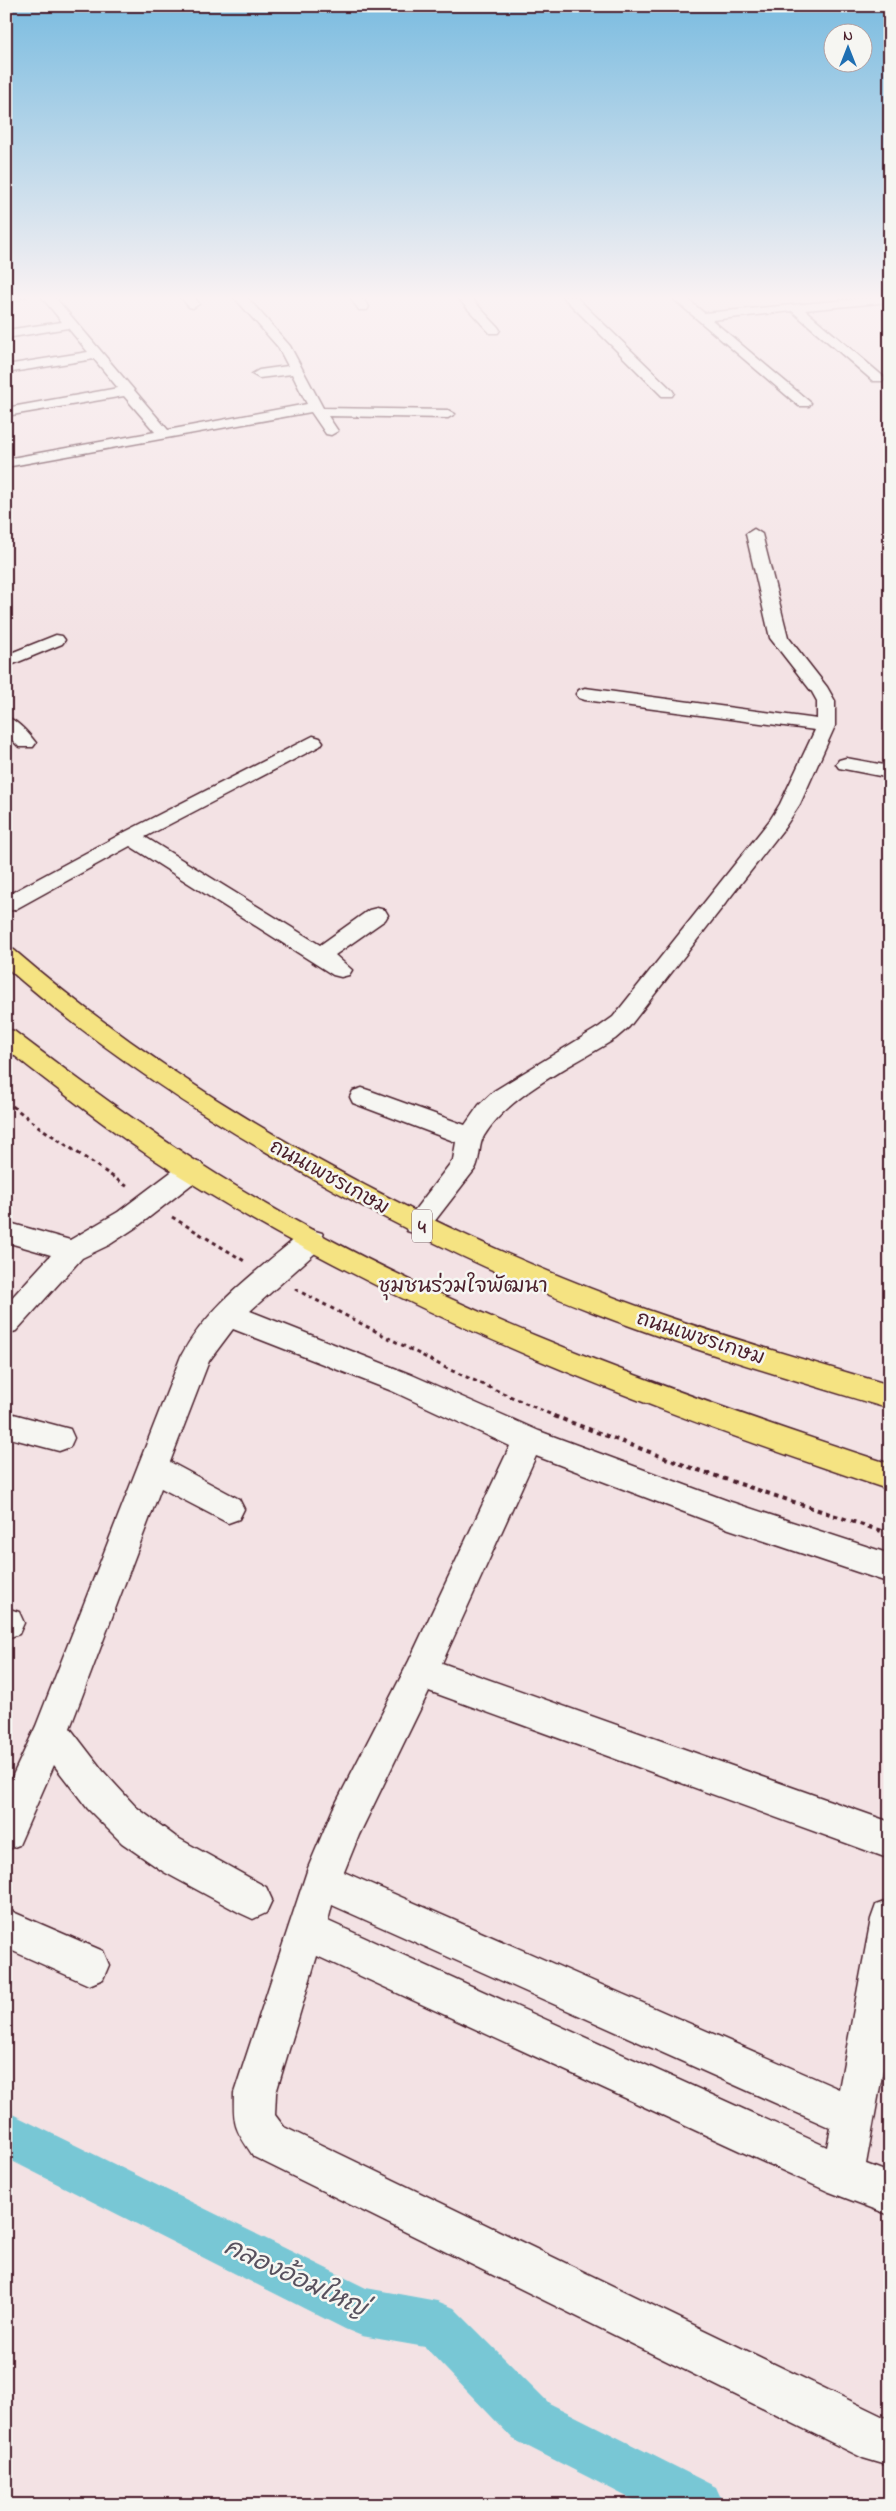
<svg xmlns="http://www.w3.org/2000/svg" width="896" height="2511" viewBox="0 0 896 2511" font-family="'Indie Flower','Playpen Sans Thai',sans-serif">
<rect width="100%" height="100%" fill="#f3e2e4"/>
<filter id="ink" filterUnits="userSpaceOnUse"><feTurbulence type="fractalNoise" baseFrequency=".02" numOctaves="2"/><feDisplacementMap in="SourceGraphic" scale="10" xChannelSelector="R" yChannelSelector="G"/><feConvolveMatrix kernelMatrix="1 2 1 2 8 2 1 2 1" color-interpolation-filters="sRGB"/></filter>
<g filter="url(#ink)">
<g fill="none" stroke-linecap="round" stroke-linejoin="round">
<path fill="#78c7d5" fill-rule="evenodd" d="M6,2111L366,2288L437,2301L454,2308L549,2403L716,2487L724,2505H643L513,2439L425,2347L362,2336L345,2329L6,2158Z"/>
<g stroke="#4a1f2b" stroke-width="3">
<g id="minor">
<path d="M6,296H27L6,303Z"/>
<path d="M41,296H54L168,430L307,404L292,374L259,378L252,374L259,370L288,366L278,347L233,296H246L290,346L323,408L448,410L455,414L448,418L328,416L338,431L331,435L326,434L311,412L6,467V459L155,432L124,396L6,416V408L118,388L94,359L6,373V365L88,352L68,328L6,338V330L62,322Z"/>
<path d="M180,296H193L199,304L193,308L189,307Z"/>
<path d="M349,296H361L369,307L367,310H359Z"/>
<path d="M456,296H469L498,327L500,330L498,333H490Z"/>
<path d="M562,296H575L672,390L674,393L672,396H662Z"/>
<path d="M670,296H684L704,313L890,296V302L805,310L885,378L883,381H873L792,311L712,320L811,403L809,406H799Z"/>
<path d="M754,529L762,534L788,637L827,687L835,701V726L800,804L785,827L629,1027L615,1039C575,1064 508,1095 484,1136C478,1145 481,1158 475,1169L427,1231L417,1234L407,1231L404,1224L453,1160L456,1142L353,1103L350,1097L353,1091L362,1088L371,1091L465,1125L479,1105L494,1091L599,1027L613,1017L770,820L780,804L815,730L585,700L579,698L576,694L579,690L585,688L817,719V701L812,692L770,638L746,534Z"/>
<path d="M56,635L62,636L65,640L62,644L6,667V655Z"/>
<path d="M6,717C17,720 29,734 36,743L33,747H19L6,734Z"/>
<path d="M313,736L320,738L323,742L320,746L145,837L320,945L369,910L377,908L385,910L388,915L385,920L335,955L352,970L349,975L341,977L333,975L130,846L14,910L6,911V896L123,833Z"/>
<path d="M846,758L890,766V778L839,768L836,764L839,760Z"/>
<path d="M192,1161L201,1163L205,1170L201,1177L138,1226L109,1245L82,1258L16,1331L6,1334V1304L51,1255L6,1242V1222L70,1240L118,1212L183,1163Z"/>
<path d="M312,1230L322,1233L326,1240L322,1247L250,1311L412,1375L539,1431L731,1502L890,1554V1583L729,1529L536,1456L442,1663L890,1822V1859L429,1691L359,1835L344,1872L839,2089L871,1919L876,1905L890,1900V2031L866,2164L890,2173V2215L827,2191L317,1956L276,2093L275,2115L284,2127L890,2420V2466L863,2458L254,2157C235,2129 233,2127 234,2093L308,1868L333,1809L409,1661L510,1446L392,1391L233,1329L209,1361L170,1462L239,1499L244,1509L239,1519L228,1523L161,1488L70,1728L103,1771L136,1807L176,1837L266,1887L272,1900L266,1913L253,1919L240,1913L164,1872L122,1843L88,1809L54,1765L19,1845L6,1850V1790L36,1726L181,1356C208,1305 260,1269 302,1233ZM332,1905L831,2128L827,2147L328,1921Z"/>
<path d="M6,1412L70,1429L74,1438L70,1447L59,1451L6,1437Z"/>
<path d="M6,1608L19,1612L24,1623L19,1634L7,1638Z"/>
<path d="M6,1909L103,1951L109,1965L103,1979L89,1985L6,1948Z"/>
</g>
</g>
<g stroke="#4a1f2b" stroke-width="3">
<g id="major">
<path d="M6,948L14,950C194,1105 425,1230 648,1310C728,1338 809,1361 890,1385V1409C791,1379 691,1350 595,1313C496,1275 402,1229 310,1177C202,1117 99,1049 6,967Z"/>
<path d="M6,1029L14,1031C80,1081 146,1130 216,1174C424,1304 658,1388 890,1464V1490C647,1409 420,1322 201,1189C132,1148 69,1098 6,1049Z"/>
</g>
</g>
<g stroke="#4a1f2b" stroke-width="3" stroke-dasharray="4 4" stroke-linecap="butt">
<path d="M6,1101L38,1126L128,1187"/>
<path d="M172,1217L246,1262"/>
<path d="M295,1289L446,1368L557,1417"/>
</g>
<path stroke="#4a1f2b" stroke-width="4" stroke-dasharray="4.5 4.5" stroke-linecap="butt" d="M554,1416L692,1468L890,1534"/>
<use href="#minor" fill="#f6f6f2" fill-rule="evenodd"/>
<use href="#major" fill="#f5e382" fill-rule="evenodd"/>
</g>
</g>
<linearGradient id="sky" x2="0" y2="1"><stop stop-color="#7bbce0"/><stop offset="0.46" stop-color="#faf2f3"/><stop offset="1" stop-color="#faf2f3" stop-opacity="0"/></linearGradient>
<rect width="896" height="648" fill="url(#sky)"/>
<g text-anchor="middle" stroke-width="5" stroke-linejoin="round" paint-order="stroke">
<rect fill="#f6f6f2" stroke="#7e6067" stroke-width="1" x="412" y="1209.5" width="20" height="33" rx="4"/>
<g font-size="19" font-weight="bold" fill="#4a1f2b">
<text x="422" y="1233">4</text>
</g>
<g font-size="20" fill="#4a1f2b" stroke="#f6f6f2">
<text transform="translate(330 1176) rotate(29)" y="7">ถนนเพชรเกษม</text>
<text transform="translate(701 1337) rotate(18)" y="7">ถนนเพชรเกษม</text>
</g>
<g font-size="21" fill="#4a1f2b" stroke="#f6f6f2">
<text x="463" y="1292">ชุมชนร่วมใจพัฒนา</text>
</g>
<g font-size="25" font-style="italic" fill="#58515e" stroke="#f6f6f2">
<text transform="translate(296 2276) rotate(25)" y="9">คลองอ้อมใหญ่</text>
</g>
</g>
<rect width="896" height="2511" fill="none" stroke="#f6f6f2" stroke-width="25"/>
<rect x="12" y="12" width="871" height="2486" fill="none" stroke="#4a1f2b" stroke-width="2" filter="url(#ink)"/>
<g transform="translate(848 48)"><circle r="24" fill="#f6f6f2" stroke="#b1a0a2"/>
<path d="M0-4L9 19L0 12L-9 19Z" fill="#1f6fb2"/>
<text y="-8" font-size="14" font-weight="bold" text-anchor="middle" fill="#4a1f2b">N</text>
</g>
</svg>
